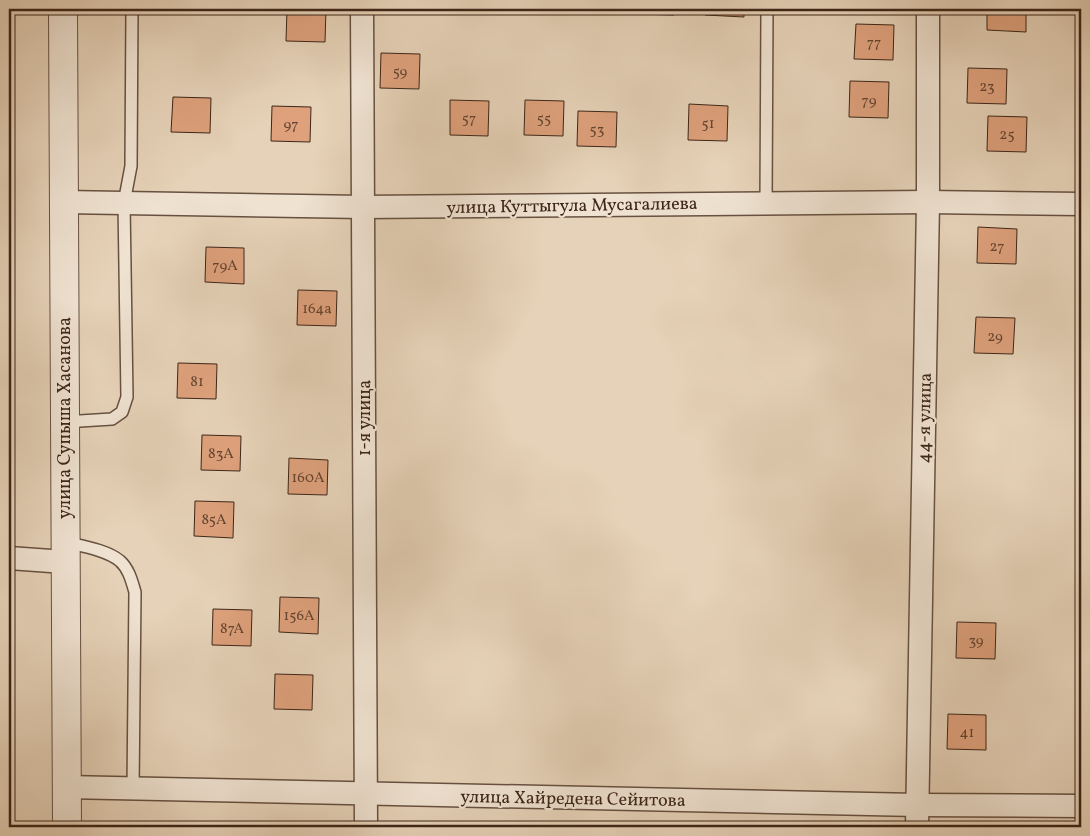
<svg xmlns="http://www.w3.org/2000/svg" width="1090" height="836" viewBox="0 0 1090 836" font-family="Vollkorn,serif">
<rect width="100%" height="100%" fill="#e6d2b8"/>
<filter id="stains"><feTurbulence type="fractalNoise" baseFrequency=".004" numOctaves="4"/><feColorMatrix values="0 0 0 0 .2 0 0 0 0 .09 0 0 0 0 .02 0 0 0 .5 -.17"/></filter>
<radialGradient id="worn" r=".72"><stop offset=".6" stop-color="#630" stop-opacity="0"/><stop offset="1" stop-color="#630" stop-opacity=".3"/></radialGradient>
<g fill="#dea17c" stroke="#3d2618">
<path d="M287,9H326L325,42L286,41Z"/>
<path d="M568,9H607L606,14L568,13Z"/>
<path d="M635,9H674V15L635,14Z"/>
<path d="M705,9H744V17L705,15Z"/>
<path d="M987,9H1026V32L987,30Z"/>
<path d="M1079,13H1081V49H1078Z"/>
<path d="M856,24L894,25L893,60L854,59Z"/>
<path d="M381,53L420,54L419,89L380,88Z"/>
<path d="M968,68L1007,69L1006,104L967,103Z"/>
<path d="M1080,76H1081V111H1079Z"/>
<path d="M850,81L889,82L888,118L849,117Z"/>
<path d="M173,97L211,98L210,133L171,132Z"/>
<path d="M450,100L489,101L488,136L450,135Z"/>
<path d="M525,100L564,101L563,136L524,135Z"/>
<path d="M689,104L728,106L727,141L688,140Z"/>
<path d="M272,106L311,107L310,142L271,141Z"/>
<path d="M578,111L617,112L616,147L577,146Z"/>
<path d="M988,116L1027,117L1026,152L987,151Z"/>
<path d="M978,227L1017,229L1016,264L977,263Z"/>
<path d="M206,247L244,248V284L205,282Z"/>
<path d="M298,290L337,291L336,326L297,325Z"/>
<path d="M976,317L1015,318L1013,354L974,353Z"/>
<path d="M178,363L217,364L216,399L177,398Z"/>
<path d="M202,435L241,436L240,471L201,470Z"/>
<path d="M289,458L328,460L327,495L288,494Z"/>
<path d="M195,501L234,502L233,538L194,536Z"/>
<path d="M280,597L319,598L318,634L279,632Z"/>
<path d="M213,609L252,610L251,646L212,645Z"/>
<path d="M957,622L996,623L995,659L956,658Z"/>
<path d="M275,674L313,675L312,710L274,709Z"/>
<path d="M948,714L986,715V750L947,749Z"/>
</g>
<g fill="none" stroke-linecap="round" stroke-linejoin="round">
<g stroke="#675140" stroke-width="14">
<g id="service">
<path d="M766,203L767,9"/>
<path d="M64,422L112,419L122,412L127,397L124,203L131,166L132,9"/>
<path d="M65,542C81,546 107,550 120,561C129,569 132,582 135,592L133,789"/>
</g>
</g>
<g stroke="#675140" stroke-width="25">
<g id="minor">
<path d="M362,9L366,827"/>
<path d="M64,202L363,207L928,202L1081,204"/>
<path d="M9,558L65,562"/>
<path d="M65,787L917,805L1081,806"/>
<path d="M917,827L928,202V9"/>
</g>
</g>
<g stroke="#675140" stroke-width="30">
<path id="tertiary" d="M63,9L67,827"/>
</g>
<use href="#service" stroke="#efe2d1" stroke-width="11"/>
<use href="#minor" stroke="#efe2d1" stroke-width="22"/>
<use href="#tertiary" stroke="#efe2d1" stroke-width="28"/>
</g>
<g text-anchor="middle" stroke-width="4.5" stroke-linejoin="round" paint-order="stroke">
<g font-size="15" fill="#654531">
<text x="874" y="47">77</text>
<text x="400" y="76">59</text>
<text x="987" y="91">23</text>
<text x="869" y="105">79</text>
<text x="469" y="123">57</text>
<text x="544" y="123">55</text>
<text x="708" y="128">51</text>
<text x="291" y="129">97</text>
<text x="597" y="134">53</text>
<text x="1007" y="139">25</text>
<text x="997" y="251">27</text>
<text x="225" y="270">79А</text>
<text x="317" y="313">164а</text>
<text x="995" y="341">29</text>
<text x="197" y="386">81</text>
<text x="221" y="458">83А</text>
<text x="308" y="482">160А</text>
<text x="214" y="524">85А</text>
<text x="299" y="620">156А</text>
<text x="232" y="633">87А</text>
<text x="976" y="645">39</text>
<text x="967" y="737">41</text>
</g>
<g font-size="18" fill="#3d2618" stroke="#efe2d1">
<text transform="translate(572 205) rotate(-1)" y="6">улица Куттыгула Мусагалиева</text>
<text transform="translate(64 418) rotate(-90)" y="6">улица Супыша Хасанова</text>
<text transform="translate(364 418) rotate(-90)" y="6">1-я улица</text>
<text transform="translate(924 418) rotate(-89)" y="6">44-я улица</text>
<text transform="translate(573 798) rotate(1)" y="6">улица Хайредена Сейитова</text>
</g>
</g>
<rect width="1090" height="836" fill="none" stroke="#e6d2b8" stroke-width="30"/>
<rect x="10" y="10" width="1070" height="816" fill="none" stroke="#3d2618" stroke-width="2.5"/>
<rect x="15" y="15" width="1060" height="806" fill="none" stroke="#3d2618"/>
<rect width="100%" height="100%" filter="url(#stains)"/>
<rect width="100%" height="100%" fill="url(#worn)"/>
</svg>
